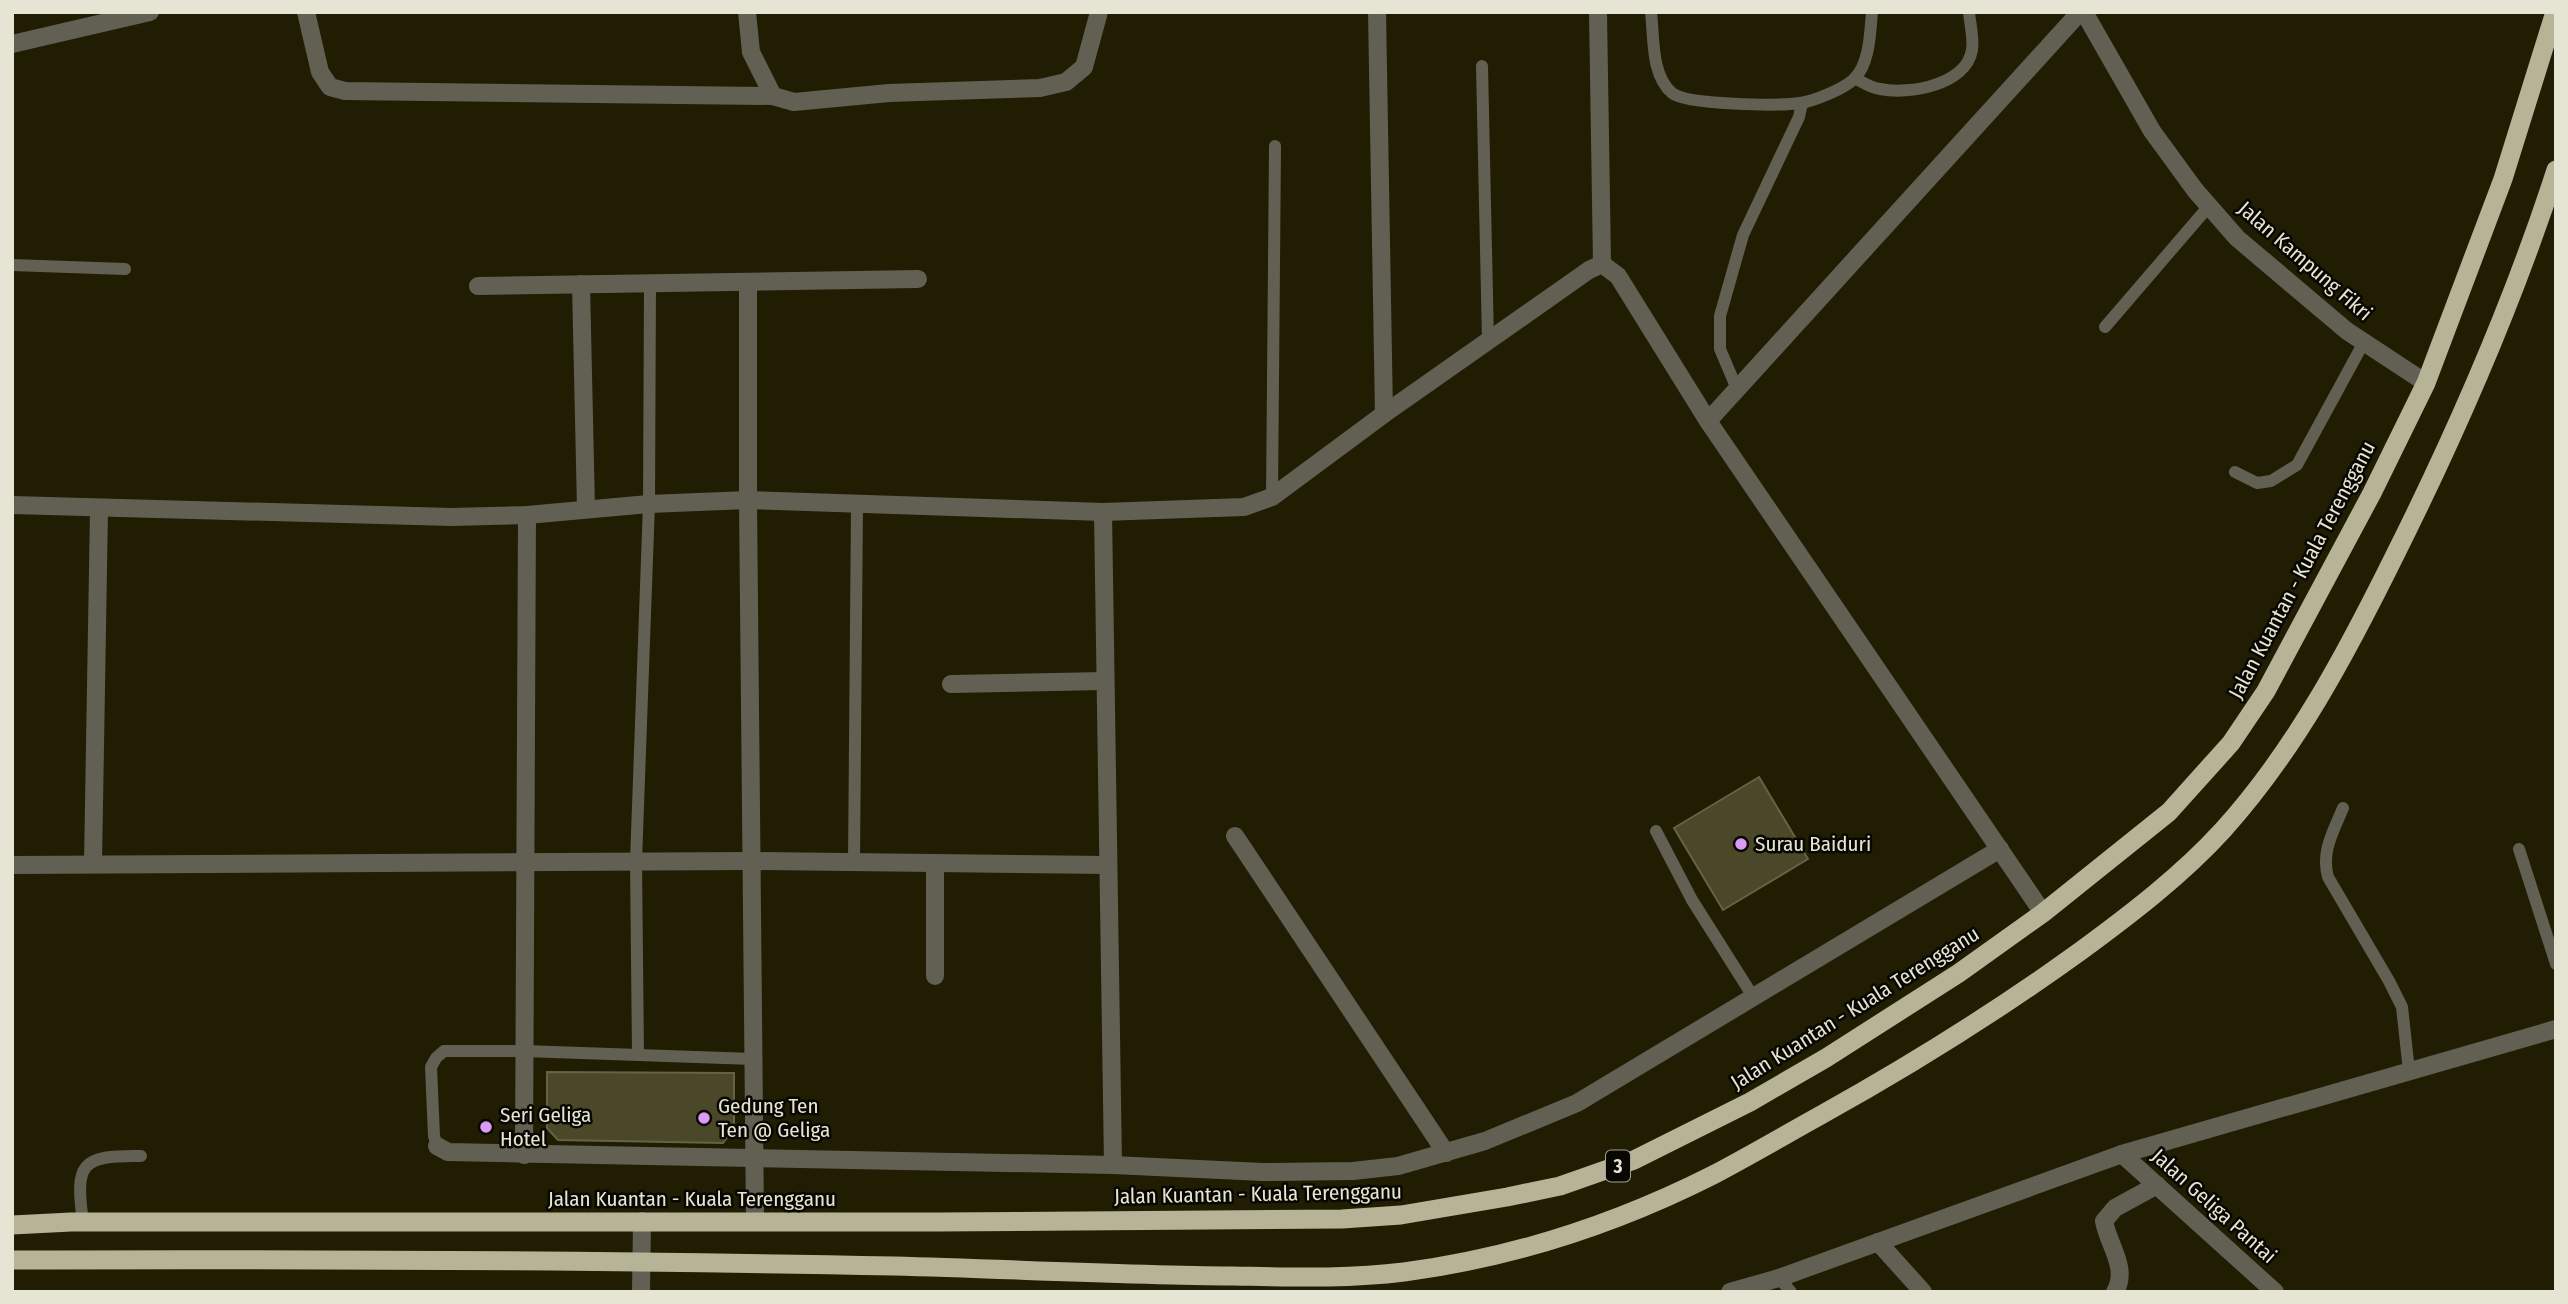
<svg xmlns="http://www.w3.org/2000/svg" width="2568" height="1304" viewBox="0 0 2568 1304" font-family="'Fira Sans Condensed',sans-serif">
<rect width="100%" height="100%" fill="#201d02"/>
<g fill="#4b482a" stroke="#666245" stroke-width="2">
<path d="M1759,777L1808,859L1723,910L1674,828Z"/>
<path d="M547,1072L734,1073V1128L723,1143L558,1140L547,1128Z"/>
</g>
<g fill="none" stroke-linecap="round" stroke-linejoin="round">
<g stroke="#616053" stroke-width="12">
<path d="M1651,12C1654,38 1651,75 1672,93C1686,105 1780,106 1800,103C1814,101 1844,89 1854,79C1870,63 1870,33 1872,12"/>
<path d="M1482,66L1488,341"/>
<path d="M1855,78C1862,82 1871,88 1880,89C1909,95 1966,85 1972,50C1974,39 1970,24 1969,12"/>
<path d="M12,265L125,269"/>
<path d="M2105,327L2209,206"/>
<path d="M1737,389L1720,349V316L1743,235L1799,117L1802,103"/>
<path d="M2235,472L2257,483L2271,481L2297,465L2364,342"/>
<path d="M1272,497L1275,146"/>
<path d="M2343,808C2333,832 2321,852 2328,877L2389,981L2402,1007L2409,1071"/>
<path d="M1656,831L1692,900L1754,998"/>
<path d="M2519,849L2556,964"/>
<path d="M854,862L857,504"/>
<path d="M638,1055L636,861L649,504L650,283"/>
<path d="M437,1146L434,1136L431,1067L436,1058L444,1051H524L753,1059"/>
<path d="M83,1222C75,1164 80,1155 141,1156"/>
<path d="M1779,1278L1791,1292"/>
</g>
<g stroke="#616053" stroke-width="18">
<path d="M306,12L320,72L330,87L345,91L773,96"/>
<path d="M747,12L751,52L773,96L794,102L889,93L1040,88L1066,82L1084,67L1099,12"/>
<path d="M1377,12L1384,414"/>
<path d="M1598,12L1602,264"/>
<path d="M2084,12L2152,131L2195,190L2237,238L2347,331L2426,383"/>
<path d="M12,44L150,12"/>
<path d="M748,282V500L755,1221"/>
<path d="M581,284L586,509"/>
<path d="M478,286L918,279"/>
<path d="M1708,421L2080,12"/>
<path d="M12,505L451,517L527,515L649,504L748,500L1103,512L1244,507L1272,497L1384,414L1589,270L1602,264L1618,276L1708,421L2043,913"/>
<path d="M1103,512L1113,1165"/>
<path d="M951,684L1104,681"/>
<path d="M1235,836L1446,1153"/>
<path d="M935,863V976"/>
<path d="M93,864L99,509"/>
<path d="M12,865L751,861L1108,865"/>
<path d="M437,1146L448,1152L1113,1165L1263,1172L1353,1171L1398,1166L1485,1141L1577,1103L2000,849"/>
<path d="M2122,1154L2275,1292"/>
<path d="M524,1155L527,515"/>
<path d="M1878,1242L1923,1292"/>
<path d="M2115,1292C2129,1268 2108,1245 2104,1221L2115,1208L2157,1185"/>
</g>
<g stroke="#616053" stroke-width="18">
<path d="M641,1292L642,1221"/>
<path d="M1730,1292L1779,1278L2122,1154L2556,1029"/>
</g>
<g stroke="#b6b396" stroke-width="19">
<path d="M12,1225L71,1222H938L1342,1219L1401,1215L1507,1197L1560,1186L1634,1160L1750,1102L1826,1058L1959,973L2043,913L2169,812L2231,743L2266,691L2372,493L2426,383L2503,179L2555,12"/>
<path d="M12,1260C306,1259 600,1260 894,1266C1007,1269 1121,1275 1234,1276C1291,1277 1348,1279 1404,1272C1511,1258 1616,1224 1713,1175C1749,1156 1785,1135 1821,1115C1911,1065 1999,1010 2082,950C2131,914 2182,875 2223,830C2296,749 2347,652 2395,555C2457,431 2513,303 2556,170"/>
</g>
</g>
<g fill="#da9af6" stroke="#080701" stroke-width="2.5">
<circle cx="1741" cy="844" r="7"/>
<circle cx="704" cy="1118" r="7"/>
<circle cx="486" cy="1127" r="7"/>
</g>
<g text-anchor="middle" stroke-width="5" stroke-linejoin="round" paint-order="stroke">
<rect fill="#080701" stroke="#a3a295" stroke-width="2" x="1606" y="1150.5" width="24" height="31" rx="5"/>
<g font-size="19" font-weight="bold" fill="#e6e5d4">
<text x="1618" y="1173">3</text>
</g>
<g font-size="21" fill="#e6e5d4" stroke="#080701">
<text transform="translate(2305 261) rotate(41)" y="7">Jalan Kampung Fikri</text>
<text transform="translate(2302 570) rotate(-62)" y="7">Jalan Kuantan - Kuala Terengganu</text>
<text transform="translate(1855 1008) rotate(-32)" y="7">Jalan Kuantan - Kuala Terengganu</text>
<text transform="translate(1258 1194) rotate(-1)" y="7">Jalan Kuantan - Kuala Terengganu</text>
<text x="692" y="1206">Jalan Kuantan - Kuala Terengganu</text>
<text transform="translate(2214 1206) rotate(42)" y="7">Jalan Geliga Pantai</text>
</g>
<g font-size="21" fill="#e6e5d4" stroke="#080701" text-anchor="start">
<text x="1755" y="851">Surau Baiduri</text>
<text x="718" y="1113">Gedung Ten<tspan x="718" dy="24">Ten @ Geliga</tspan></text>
<text x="500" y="1122">Seri Geliga<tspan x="500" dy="24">Hotel</tspan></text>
</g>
</g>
<rect width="2568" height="1304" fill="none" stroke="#e6e5d4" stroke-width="28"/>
</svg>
